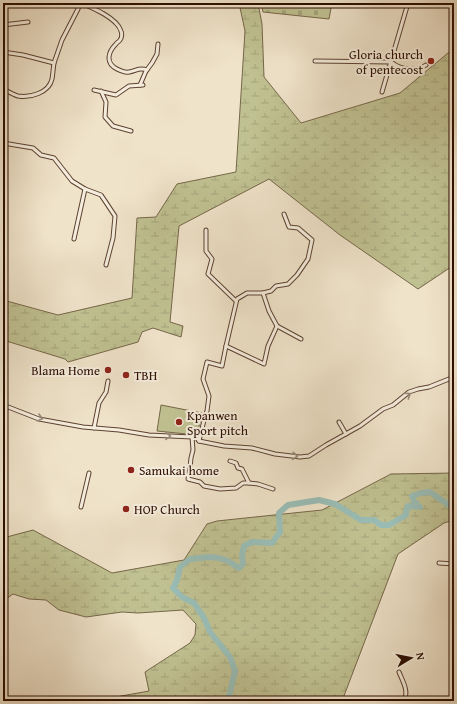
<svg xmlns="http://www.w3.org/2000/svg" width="457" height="704" viewBox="0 0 457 704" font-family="'Gentium Book Plus',serif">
<defs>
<pattern id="wetland-marsh" width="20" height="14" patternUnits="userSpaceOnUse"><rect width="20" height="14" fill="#c0c192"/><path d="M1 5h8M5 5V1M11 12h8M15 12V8" fill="none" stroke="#a5a57c"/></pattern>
<pattern id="cemetery-stones" width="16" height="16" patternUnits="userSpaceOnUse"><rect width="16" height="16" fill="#c0c192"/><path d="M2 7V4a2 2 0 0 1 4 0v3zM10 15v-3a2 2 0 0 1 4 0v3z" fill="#a5a57c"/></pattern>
</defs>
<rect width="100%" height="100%" fill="#efe3ca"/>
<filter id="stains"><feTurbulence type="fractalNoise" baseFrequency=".005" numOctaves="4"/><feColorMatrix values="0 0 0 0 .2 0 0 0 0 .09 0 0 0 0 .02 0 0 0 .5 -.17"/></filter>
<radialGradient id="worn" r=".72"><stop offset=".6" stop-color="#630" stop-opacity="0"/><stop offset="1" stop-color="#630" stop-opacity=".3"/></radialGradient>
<g fill="url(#wetland-marsh)" stroke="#766749">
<path d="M239,3H258L262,24L264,77L301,123L400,93L454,48V265L418,289L340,235L269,179L179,226L170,322L183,326L181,337L153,328L142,332L138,342L68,362L65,359L3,340V300L58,315L132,298L137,218L156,217L177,184L236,172L245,31Z"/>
<path d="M454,473V520L444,523L398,554L342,701H87L99,700L149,691L145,672L190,643L195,635L196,624L183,610L138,613L122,612L86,617L59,610L46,600L29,599L13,594L3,601V538L33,530L112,573L184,560L207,524L217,521L322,510L391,474Z"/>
</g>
<path fill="url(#cemetery-stones)" stroke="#766749" d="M261,3H332L329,19L263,12Z"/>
<path fill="#c0c192" stroke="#766749" d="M161,405L202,413L197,435L157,431Z"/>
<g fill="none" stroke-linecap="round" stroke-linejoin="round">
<path stroke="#9abeb7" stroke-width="6" d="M228,701L235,671L230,657L210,632L204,618L194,603L182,597L173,588L177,580L180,567L190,559L209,557L219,558L228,561L239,568L243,564L242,555L244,546L252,542L272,543L280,532L279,513L288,505L319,500L335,504L361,520H374L381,525H389L406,515V512L408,506L420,507L414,501L412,496L421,493L430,492L450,506L454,507"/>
<g stroke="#5d4232" stroke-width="5">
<g id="street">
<path d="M81,3C93,8 117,18 121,31C122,33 122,38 120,40C119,42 117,42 116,44C108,52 105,63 117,69C121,71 125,73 129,72C136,71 139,67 147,70"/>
<path d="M3,25L28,22"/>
<path d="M3,52L23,55L54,63L62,40L78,9L79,3"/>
<path d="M315,61L391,62C401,70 415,72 426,65"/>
<path d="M140,85L146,71L152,63L157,54L158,44"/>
<path d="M3,89C8,91 13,95 18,96C30,98 49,93 52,79C53,74 53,69 54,63"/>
<path d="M94,90L116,95L129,86L143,85"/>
<path d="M101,91L106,102L105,117L113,126L131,131"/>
<path d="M382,92L408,3"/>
<path d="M3,143L33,148L41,155L54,158L72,181L85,189L101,195L115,216L113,238L106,265"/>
<path d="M206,230V251L212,259L208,274L236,301"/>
<path d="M74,239L85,189"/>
<path d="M263,293L271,291L276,286L288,284L297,275L308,259L312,240L298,228L289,227L284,214"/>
<path d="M226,346L264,364L268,346L277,326"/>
<path d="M3,405L39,419L83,427L119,430L149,435L192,437L197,438L199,441L224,446L252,448L275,454L300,457L309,456L326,445L360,426L383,409L393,405L409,392L418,389L429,387L454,377"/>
<path d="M339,422L346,434"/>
<path d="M94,428L99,403L106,392L108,381"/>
<path d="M192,437L193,450L191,458L190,468L188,479L200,482L204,486L220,489L236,488L243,483H249"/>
<path d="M199,441L205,416L207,411L209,396L203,379L207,362L222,366L226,346L237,299L247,293H263L269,311L277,326L301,339"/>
<path d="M230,461L236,463L238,468L242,469L249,483L258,484L273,489"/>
<path d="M81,507L89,473"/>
<path d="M439,563L454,564"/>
<path d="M399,672C403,682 409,691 404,701"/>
</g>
</g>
<use href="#street" stroke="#f5eddd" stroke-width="3"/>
</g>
<defs><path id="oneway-chevron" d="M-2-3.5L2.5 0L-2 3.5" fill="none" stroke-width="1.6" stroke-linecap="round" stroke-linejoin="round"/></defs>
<g stroke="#9b887a">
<use href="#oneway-chevron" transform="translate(408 395) rotate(-34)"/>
<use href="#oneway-chevron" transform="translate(40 418) rotate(15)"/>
<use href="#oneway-chevron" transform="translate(168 436) rotate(2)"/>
<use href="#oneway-chevron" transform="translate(295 456) rotate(5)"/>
</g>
<g fill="#8f2418" stroke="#f5eddd" stroke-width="1.5">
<circle cx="431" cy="61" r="4"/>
<circle cx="108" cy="370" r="4"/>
<circle cx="126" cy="375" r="4"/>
<circle cx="179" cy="422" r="4"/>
<circle cx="131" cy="470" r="4"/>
<circle cx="126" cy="509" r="4"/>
</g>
<g text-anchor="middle" stroke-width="4" stroke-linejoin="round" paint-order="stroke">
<g font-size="13" fill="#2c0d00" stroke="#f5eddd" text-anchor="start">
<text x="423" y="59" text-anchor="end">Gloria church<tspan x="423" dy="15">of pentecost</tspan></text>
<text x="100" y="375" text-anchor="end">Blama Home</text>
<text x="134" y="380">TBH</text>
<text x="187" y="420">Kpanwen<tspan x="187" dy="15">Sport pitch</tspan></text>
<text x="139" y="475">Samukai home</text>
<text x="134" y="514">HOP Church</text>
</g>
</g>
<rect width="457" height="704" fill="none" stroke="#efe3ca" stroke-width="16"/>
<rect x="4" y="4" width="449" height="696" fill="none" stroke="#2c0d00" stroke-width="2"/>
<rect x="8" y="8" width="441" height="688" fill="none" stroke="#2c0d00"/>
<g transform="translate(411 658) rotate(80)" stroke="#f5eddd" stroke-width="3" paint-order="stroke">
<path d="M0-3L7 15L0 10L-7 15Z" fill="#2c0d00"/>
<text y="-6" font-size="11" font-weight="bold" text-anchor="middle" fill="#2c0d00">N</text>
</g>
<rect width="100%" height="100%" filter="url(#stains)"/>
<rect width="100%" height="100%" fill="url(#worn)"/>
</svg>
